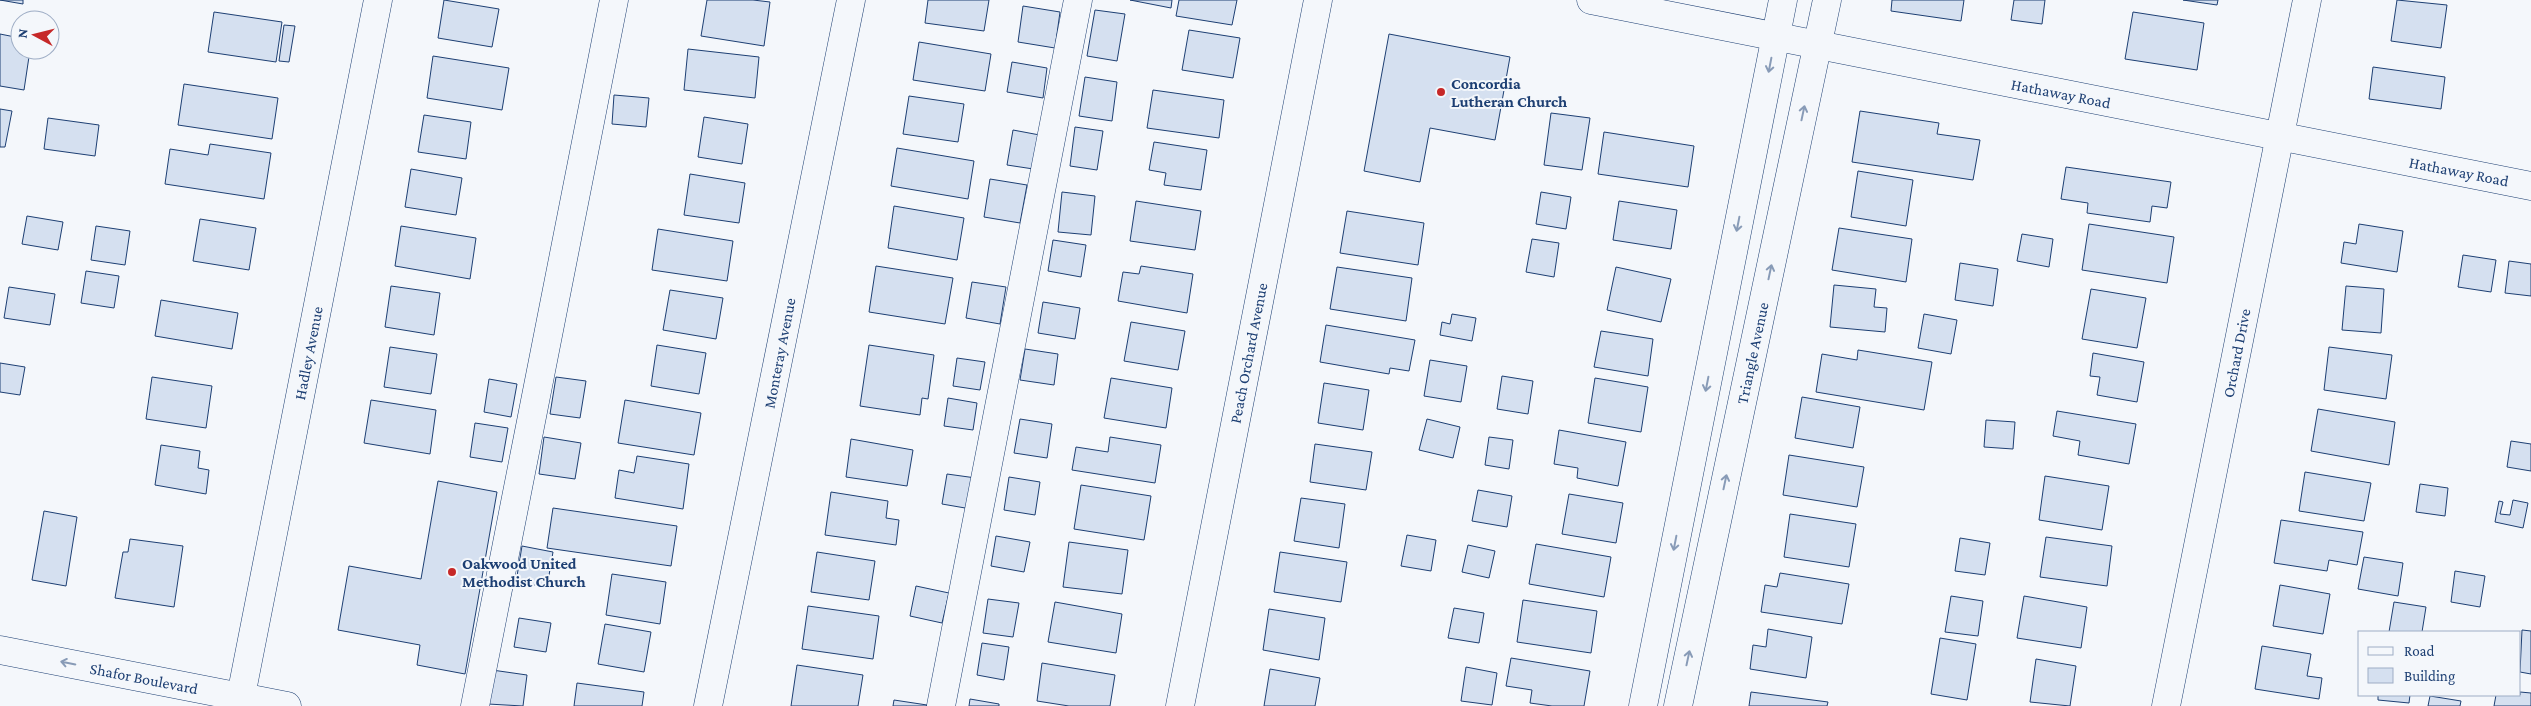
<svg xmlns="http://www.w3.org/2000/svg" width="2531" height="706" viewBox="0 0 2531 706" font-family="'Crimson Pro',serif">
<rect width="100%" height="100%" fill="#f4f7fb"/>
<g fill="#d5e0f0" stroke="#1d3f73">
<path d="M0,0H23V4Z"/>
<path d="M444,0L499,9L492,47L438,38Z"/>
<path d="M707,0H753L770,2L764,46L701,36Z"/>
<path d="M928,0H989L984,31L925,23Z"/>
<path d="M1130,0H1172L1171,8Z"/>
<path d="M1179,0H1237L1232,25L1176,16Z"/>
<path d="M1892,0H1964L1961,21L1891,11Z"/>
<path d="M2014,0H2045L2042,24L2011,20Z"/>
<path d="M2183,0H2218L2217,5Z"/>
<path d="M2397,0L2447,5L2441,48L2391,41Z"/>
<path d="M1023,6L1060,12L1055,48L1018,42Z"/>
<path d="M1095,10L1125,14L1117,61L1087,56Z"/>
<path d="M214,12L282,22L276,62L208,52Z"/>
<path d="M2133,12L2204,23L2197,70L2125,59Z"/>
<path d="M284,25L295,26L289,62L279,61Z"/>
<path d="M1189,30L1240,38L1233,78L1182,70Z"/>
<path d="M0,34L20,38V50H30L24,90L0,86Z"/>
<path d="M1389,34L1510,57L1495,140L1430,128L1420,182L1364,171Z"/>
<path d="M919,42L991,54L985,91L913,80Z"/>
<path d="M688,49L759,57L755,98L684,90Z"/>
<path d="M433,56L509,68L502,110L427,98Z"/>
<path d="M1012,62L1047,68L1043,98L1007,92Z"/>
<path d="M2373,67L2445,77L2441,109L2369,99Z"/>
<path d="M1085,77L1117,82L1112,121L1079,116Z"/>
<path d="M184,84L278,98L272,139L178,125Z"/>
<path d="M1153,90L1224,100L1219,138L1147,128Z"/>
<path d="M614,95L649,98L646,127L612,124Z"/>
<path d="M909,96L964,104L958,142L903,134Z"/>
<path d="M0,109L12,111L5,147H0Z"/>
<path d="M1860,111L1939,123L1937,134L1980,140L1973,180L1852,162Z"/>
<path d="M1551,113L1590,118L1582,170L1544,165Z"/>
<path d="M424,115L471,122L466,159L418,152Z"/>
<path d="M704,117L748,124L742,164L698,157Z"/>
<path d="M48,118L99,125L95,156L44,149Z"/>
<path d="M1075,127L1103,131L1097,170L1070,166Z"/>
<path d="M1013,130L1045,136L1040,170L1007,165Z"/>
<path d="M1604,132L1694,146L1688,187L1598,174Z"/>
<path d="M1154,142L1207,150L1201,190L1164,185L1166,173L1149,170Z"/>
<path d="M210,144L271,153L264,199L165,184L170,149L208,155Z"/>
<path d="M897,148L974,161L968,199L891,186Z"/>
<path d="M2066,167L2171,182L2167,208L2152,206L2150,222L2087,213L2088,203L2061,199Z"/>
<path d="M411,169L462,178L456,215L405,207Z"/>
<path d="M1858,171L1913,180L1906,226L1851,217Z"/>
<path d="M690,174L745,183L739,223L684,215Z"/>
<path d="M990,179L1027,185L1020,223L984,217Z"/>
<path d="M1062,192L1095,196L1091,235L1058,232Z"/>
<path d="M1541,192L1571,197L1566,229L1536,224Z"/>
<path d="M1136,201L1201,211L1195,250L1130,241Z"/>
<path d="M1619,201L1677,210L1671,249L1613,240Z"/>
<path d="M894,206L964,218L957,260L888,248Z"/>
<path d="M1347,211L1424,223L1418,265L1340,253Z"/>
<path d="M27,216L63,222L58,250L22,244Z"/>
<path d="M200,219L256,228L249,270L193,261Z"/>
<path d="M2089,224L2174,237L2167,283L2082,270Z"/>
<path d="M2359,224L2403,231L2397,272L2341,263L2344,242L2356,244Z"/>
<path d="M96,226L130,231L125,265L91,260Z"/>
<path d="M401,226L476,238L470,279L395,266Z"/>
<path d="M1839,228L1912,239L1906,282L1832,270Z"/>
<path d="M658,229L733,241L727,281L652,270Z"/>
<path d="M2022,234L2053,239L2049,267L2017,261Z"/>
<path d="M1532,239L1559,243L1554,277L1526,272Z"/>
<path d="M1053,240L1086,245L1081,277L1048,271Z"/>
<path d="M2463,255L2496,260L2491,292L2458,287Z"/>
<path d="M2509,261L2531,264V296L2505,293Z"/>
<path d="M1960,263L1998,269L1993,306L1955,300Z"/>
<path d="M876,266L953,278L945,324L869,312Z"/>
<path d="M1141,266L1193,274L1187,313L1118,301L1123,272L1139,274Z"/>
<path d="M1337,267L1412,278L1406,321L1330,309Z"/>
<path d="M1616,267L1671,279L1661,322L1607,310Z"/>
<path d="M86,271L119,276L114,308L81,303Z"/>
<path d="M972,282L1006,287L1000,324L966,318Z"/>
<path d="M1834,285L1876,289L1874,307L1887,308L1885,332L1830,327Z"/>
<path d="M391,286L440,293L434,335L385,327Z"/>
<path d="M2346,286L2384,289L2381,333L2342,330Z"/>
<path d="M9,287L55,294L50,325L4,318Z"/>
<path d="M2091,289L2146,298L2137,348L2082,339Z"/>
<path d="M670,290L723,298L716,339L663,330Z"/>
<path d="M161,300L238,313L232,349L155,336Z"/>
<path d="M1043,302L1080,308L1075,339L1038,333Z"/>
<path d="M1452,314L1476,318L1472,341L1440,335L1442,322L1450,324Z"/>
<path d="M1924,314L1957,320L1951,354L1918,348Z"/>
<path d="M1131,322L1185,331L1178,370L1124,361Z"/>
<path d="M1326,325L1415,340L1409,371L1390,368L1389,374L1320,362Z"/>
<path d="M1601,331L1653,339L1648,376L1594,367Z"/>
<path d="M657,345L706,353L699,394L651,386Z"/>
<path d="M869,345L934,355L928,399L922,398L920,415L860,406Z"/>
<path d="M390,347L437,354L431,394L384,387Z"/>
<path d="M2329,347L2392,355L2386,399L2324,390Z"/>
<path d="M1025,349L1058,354L1054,385L1020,380Z"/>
<path d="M1858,350L1932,362L1924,410L1816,392L1822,354L1857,360Z"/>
<path d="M2093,353L2144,362L2137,402L2097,395L2100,377L2090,376Z"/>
<path d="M957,358L985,362L980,390L953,386Z"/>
<path d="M1430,360L1467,366L1461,402L1424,396Z"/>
<path d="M0,363L25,367L20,395L0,392Z"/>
<path d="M1502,376L1533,381L1528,414L1497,409Z"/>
<path d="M152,377L212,386L206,428L146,419Z"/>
<path d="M556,377L586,381L580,418L550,414Z"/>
<path d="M1111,378L1172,388L1166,428L1104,418Z"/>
<path d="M1595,378L1648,387L1641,432L1588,423Z"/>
<path d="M489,379L517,384L511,417L484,412Z"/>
<path d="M1324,383L1369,390L1363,430L1318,423Z"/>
<path d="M1802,397L1860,407L1853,448L1795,438Z"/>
<path d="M948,398L977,403L973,430L944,426Z"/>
<path d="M371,400L436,410L430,454L364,443Z"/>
<path d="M625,400L701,413L694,455L618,443Z"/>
<path d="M2318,409L2395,422L2389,465L2311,451Z"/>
<path d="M2057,411L2136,424L2129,464L2078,455L2080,441L2053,436Z"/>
<path d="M1020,419L1052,424L1047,458L1014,453Z"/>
<path d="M1427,419L1460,427L1453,458L1419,450Z"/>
<path d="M1986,420L2015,422L2013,449L1984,447Z"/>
<path d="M475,423L508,428L502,462L470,457Z"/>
<path d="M1559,430L1626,442L1618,486L1577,478L1578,468L1554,464Z"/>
<path d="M544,437L581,443L575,479L539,474Z"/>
<path d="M1110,437L1161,445L1155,483L1072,470L1076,447L1108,452Z"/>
<path d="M1489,437L1513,440L1509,469L1485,465Z"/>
<path d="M851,439L913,450L907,486L846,477Z"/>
<path d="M2511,441L2531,444V471L2507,467Z"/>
<path d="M1315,444L1372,452L1366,490L1310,482Z"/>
<path d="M161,445L200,451L198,468L209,470L206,494L155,485Z"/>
<path d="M1789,455L1864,467L1857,507L1783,495Z"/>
<path d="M637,456L689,464L683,509L615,498L619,470L634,473Z"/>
<path d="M2305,472L2371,483L2364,521L2299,511Z"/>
<path d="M947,474L976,478L971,509L942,504Z"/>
<path d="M2045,476L2109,486L2102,530L2039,520Z"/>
<path d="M1009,477L1040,482L1035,515L1004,510Z"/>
<path d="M438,481L497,492L465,674L417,665L420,645L338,630L349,566L421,579Z"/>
<path d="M2420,484L2448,488L2445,516L2416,512Z"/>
<path d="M1081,485L1151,496L1144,540L1074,529Z"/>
<path d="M1478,490L1512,496L1507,527L1472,521Z"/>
<path d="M831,492L888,501L886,518L899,520L896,545L825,535Z"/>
<path d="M1569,494L1623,503L1616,543L1562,534Z"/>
<path d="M1301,498L1345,504L1339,548L1294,541Z"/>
<path d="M2513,500L2528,503L2523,528L2495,522L2499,501L2503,502L2500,514L2510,515Z"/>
<path d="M553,508L677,526L671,566L547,548Z"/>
<path d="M44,511L77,517L66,586L32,580Z"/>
<path d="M1790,514L1856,524L1849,567L1784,557Z"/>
<path d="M2281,520L2363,532L2357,565L2329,560L2327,571L2274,563Z"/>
<path d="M1407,535L1436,540L1431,571L1401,566Z"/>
<path d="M996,536L1030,542L1024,572L991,566Z"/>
<path d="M2046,537L2112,546L2107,586L2040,577Z"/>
<path d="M1960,538L1990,543L1985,575L1955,571Z"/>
<path d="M130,539L183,546L174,607L115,598L123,552H128Z"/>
<path d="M1069,542L1128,550L1122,594L1063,587Z"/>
<path d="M1536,544L1611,557L1604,597L1529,584Z"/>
<path d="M1468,545L1495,551L1489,578L1462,572Z"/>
<path d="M522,546L553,552L547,587L516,582Z"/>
<path d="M817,552L875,561L869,600L811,592Z"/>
<path d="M1280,552L1347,562L1341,602L1274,592Z"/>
<path d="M2364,557L2403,563L2398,596L2358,589Z"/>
<path d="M2455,571L2485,576L2480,607L2451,602Z"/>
<path d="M1780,573L1849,584L1842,624L1761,612L1765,585L1777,587Z"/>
<path d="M612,574L666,582L660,624L606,615Z"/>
<path d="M2280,585L2330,594L2323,634L2273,626Z"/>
<path d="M916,586L949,593L942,623L910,616Z"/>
<path d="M1951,596L1983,601L1978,636L1945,632Z"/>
<path d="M2024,596L2087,607L2081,648L2017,638Z"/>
<path d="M988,599L1019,603L1013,637L983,633Z"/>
<path d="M1523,600L1597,611L1591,653L1517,642Z"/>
<path d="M1055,602L1122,614L1116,653L1048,642Z"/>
<path d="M2394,602L2426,607L2422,632H2389Z"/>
<path d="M808,606L879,616L873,659L802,649Z"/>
<path d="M1454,608L1484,613L1479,643L1448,638Z"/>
<path d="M1269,609L1325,618L1319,660L1263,650Z"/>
<path d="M519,618L551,623L546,652L514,647Z"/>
<path d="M605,624L651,632L644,672L598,664Z"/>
<path d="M1768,629L1812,637L1806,678L1750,669L1753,645L1766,647Z"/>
<path d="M2522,630L2531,631V674L2520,672Z"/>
<path d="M1940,638L1976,644L1967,700L1931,694Z"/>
<path d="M982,643L1009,647L1004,680L977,675Z"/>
<path d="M2262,646L2311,654L2307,676L2322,678L2319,699L2255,689Z"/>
<path d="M1511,658L1590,671L1584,706H1552L1530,703L1532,690L1506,686Z"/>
<path d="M2036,659L2076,666L2070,706L2030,702Z"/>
<path d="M1042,663L1115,675L1110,706H1069L1037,701Z"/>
<path d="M797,665L863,675L858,706H791Z"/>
<path d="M1466,667L1497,673L1492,705L1461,701Z"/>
<path d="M1270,669L1320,678L1315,706H1264Z"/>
<path d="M492,670L527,675L523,706L488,704Z"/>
<path d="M577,683L644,692L642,706H574Z"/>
<path d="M1751,692L1828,702L1827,706H1749Z"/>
<path d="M2520,692L2531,693V706H2494L2496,695H2520Z"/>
<path d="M2378,695H2410L2409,703L2378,700Z"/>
<path d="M2430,696L2461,701L2460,706H2428Z"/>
<path d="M970,699L999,704V706H969Z"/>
<path d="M894,700L927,705V706H893Z"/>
</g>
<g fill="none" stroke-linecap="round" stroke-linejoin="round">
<g stroke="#1d3f73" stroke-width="29">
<g id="minor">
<path d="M1591,0L2531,186"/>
<path d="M0,650L287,706"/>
<path d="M239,706L378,0"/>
<path d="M475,706L614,0"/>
<path d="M708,706L851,0"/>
<path d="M941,706L1078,0"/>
<path d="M1180,706L1318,0"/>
<path d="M1643,706L1783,0"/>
<path d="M1678,706L1827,0"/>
<path d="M2166,706L2307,0"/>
</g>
</g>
<use href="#minor" stroke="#f4f7fb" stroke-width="28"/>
</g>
<defs><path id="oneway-shaft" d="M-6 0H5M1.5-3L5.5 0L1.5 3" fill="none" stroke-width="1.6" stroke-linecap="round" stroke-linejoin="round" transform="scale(1.25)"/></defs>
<g stroke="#889bb7">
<use href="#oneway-shaft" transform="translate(1770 65) rotate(101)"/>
<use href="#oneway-shaft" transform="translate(1803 113) rotate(-78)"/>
<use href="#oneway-shaft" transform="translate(1738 224) rotate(101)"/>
<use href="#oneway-shaft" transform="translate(1770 272) rotate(-78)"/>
<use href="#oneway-shaft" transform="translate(1707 384) rotate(101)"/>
<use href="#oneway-shaft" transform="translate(1725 482) rotate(-78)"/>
<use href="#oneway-shaft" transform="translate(1675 543) rotate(101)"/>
<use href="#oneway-shaft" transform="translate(1688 658) rotate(-78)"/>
<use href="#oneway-shaft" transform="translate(68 663) rotate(-169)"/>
</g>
<g fill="#c62828" stroke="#f4f7fb" stroke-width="2">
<circle cx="1441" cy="92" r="5"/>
<circle cx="452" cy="572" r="5"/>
</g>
<g text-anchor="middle" stroke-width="4" stroke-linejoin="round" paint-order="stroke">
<g font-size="16" font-weight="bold" fill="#1d3f73" stroke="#f4f7fb" text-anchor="start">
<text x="1451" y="89">Concordia<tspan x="1451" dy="18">Lutheran Church</tspan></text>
<text x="462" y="569">Oakwood United<tspan x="462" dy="18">Methodist Church</tspan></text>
</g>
<g font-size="16" fill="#1d3f73" stroke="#f4f7fb">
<text transform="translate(2061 93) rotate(11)" y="6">Hathaway Road</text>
<text transform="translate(2459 171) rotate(11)" y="6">Hathaway Road</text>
<text transform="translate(308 353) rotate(-79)" y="6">Hadley Avenue</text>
<text transform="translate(779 353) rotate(-79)" y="6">Monteray Avenue</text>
<text transform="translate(1248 353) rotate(-79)" y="6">Peach Orchard Avenue</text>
<text transform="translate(1752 353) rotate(-78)" y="6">Triangle Avenue</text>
<text transform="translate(2236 353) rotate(-79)" y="6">Orchard Drive</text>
<text transform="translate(144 678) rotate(11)" y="6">Shafor Boulevard</text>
</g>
</g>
<rect x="2358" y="631" width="162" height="65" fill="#f4f7fb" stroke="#9eadc5"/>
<rect x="2368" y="647" width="25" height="8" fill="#f4f7fb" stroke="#9eadc5"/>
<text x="2404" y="656" font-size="15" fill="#1d3f73">Road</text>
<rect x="2368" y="668" width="25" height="15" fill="#d5e0f0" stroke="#9eadc5"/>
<text x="2404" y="681" font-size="15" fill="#1d3f73">Building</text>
<g transform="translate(35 35) rotate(277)"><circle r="24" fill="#f4f7fb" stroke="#9eadc5"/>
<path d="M0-4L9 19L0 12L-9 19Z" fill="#c62828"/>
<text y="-8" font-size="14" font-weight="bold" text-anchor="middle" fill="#1d3f73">N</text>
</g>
</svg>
